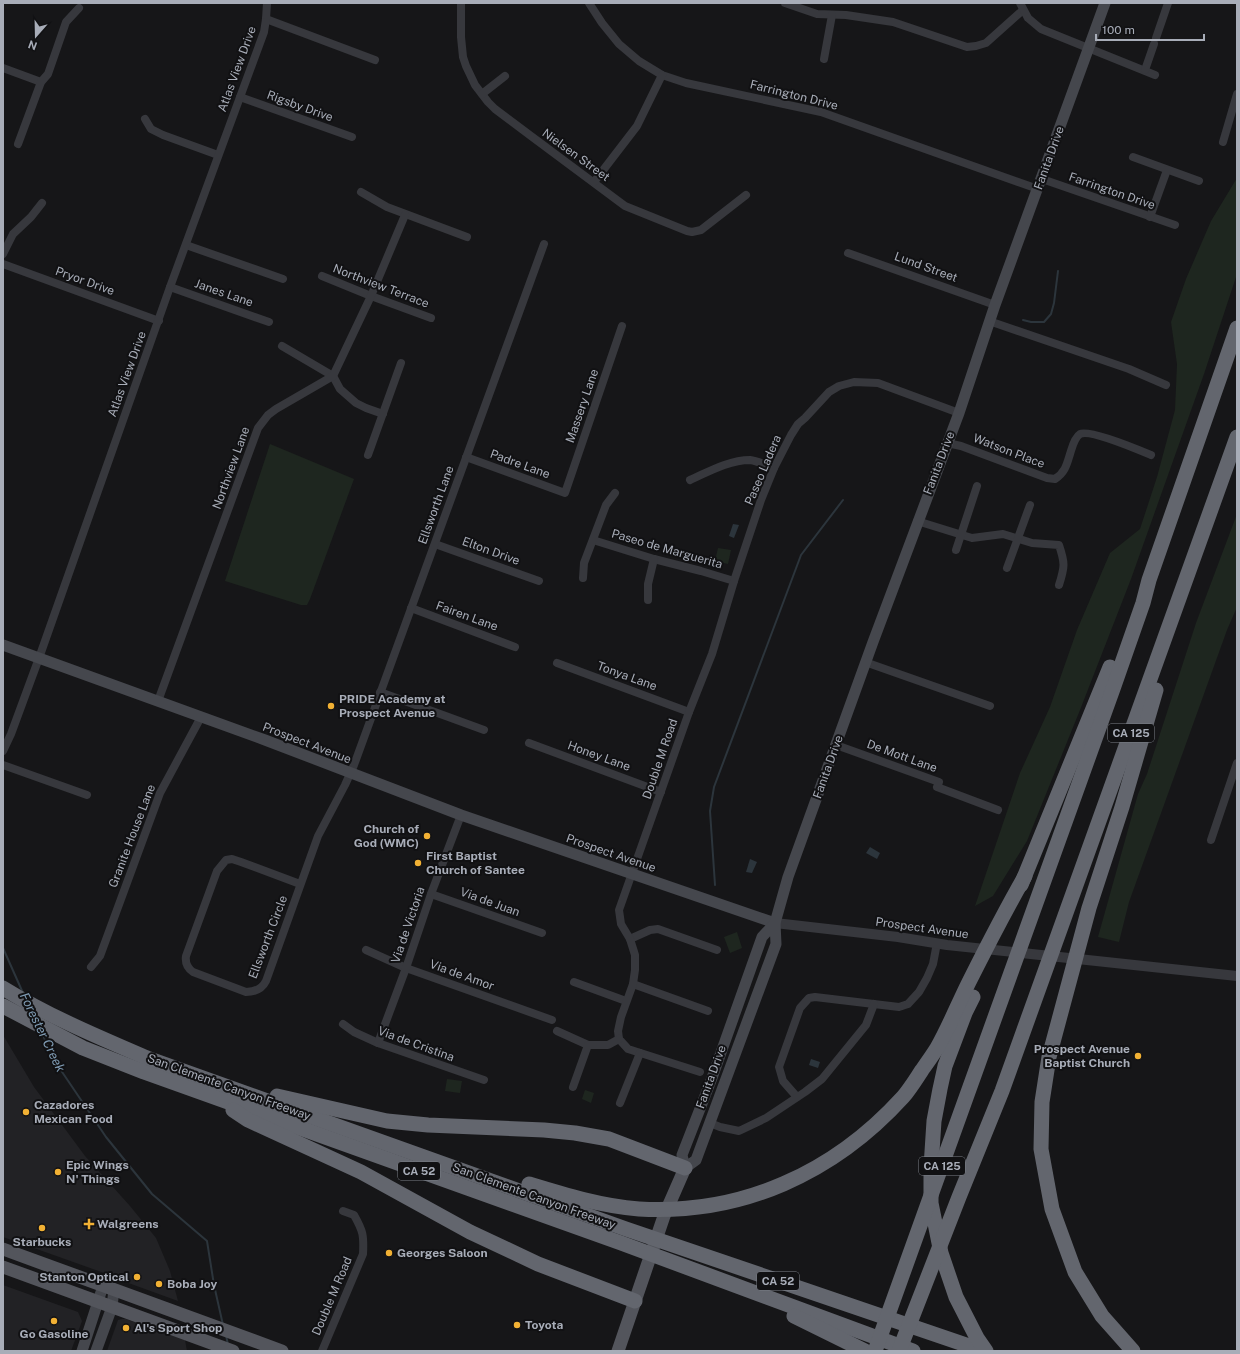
<svg xmlns="http://www.w3.org/2000/svg" width="1240" height="1354" viewBox="0 0 1240 1354" font-family="'Public Sans',sans-serif">
<rect width="100%" height="100%" fill="#161618"/>
<g fill="#222225">
<path d="M3,1035L34,1087L85,1156L130,1206L156,1238L170,1271L178,1301L123,1281L121,1279L3,1237Z"/>
<path d="M3,1285L78,1312L82,1321L71,1351H3Z"/>
<path d="M122,1319H126L185,1340L187,1351H107L118,1320Z"/>
</g>
<g fill="#1e261f">
<path d="M1237,178V274L1204,374L1131,579L1080,710L1027,841L993,896L975,906L1020,773L1050,707L1077,630L1110,553L1140,529L1157,477L1175,410L1177,364L1171,322L1186,279L1211,221Z"/>
<path d="M270,444L354,479L310,599L307,605H301L225,581Z"/>
<path d="M1237,514V607L1227,630L1129,902L1119,942L1098,937L1138,794L1147,774L1196,623Z"/>
<path d="M718,548L731,550L728,564L715,561Z"/>
<path d="M737,932L742,948L730,953L724,937Z"/>
<path d="M447,1079L462,1081L460,1093L445,1091Z"/>
<path d="M585,1090L594,1093L591,1103L582,1099Z"/>
</g>
<g fill="#2c353c">
<path d="M733,524L739,525L734,538L729,536Z"/>
<path d="M870,847L880,853L877,859L866,853Z"/>
<path d="M750,859L757,862L752,873L746,872Z"/>
<path d="M811,1059L820,1062L818,1068L809,1065Z"/>
</g>
<g fill="none" stroke-linecap="round" stroke-linejoin="round">
<g stroke="#2c353c" stroke-width="2">
<path d="M1023,320L1031,322H1044L1051,314L1054,303L1058,271"/>
<path d="M715,885L710,811L714,787L801,555L843,500"/>
<path d="M3,948L23,993"/>
<path d="M42,1033L54,1060L106,1137L152,1194L207,1241L214,1285L223,1325"/>
<path d="M226,1335L228,1345"/>
</g>
<g stroke="#37383d" stroke-width="8">
<path d="M461,3V37L463,57L466,66L475,85L488,102L495,109L531,136L625,206L687,231L692,232L701,230L746,195"/>
<path d="M589,3L602,23L619,44L639,61L662,75L686,83L821,112L1038,189"/>
<path d="M785,3L817,14L846,15L893,22L967,47L976,46L986,43L1023,10"/>
<path d="M1020,3L1028,18L1041,29L1155,75"/>
<path d="M266,19L375,60"/>
<path d="M1156,38L1168,3"/>
<path d="M824,59L832,15"/>
<path d="M3,68L41,82"/>
<path d="M1145,70L1154,44"/>
<path d="M482,94L505,76"/>
<path d="M240,97L352,137"/>
<path d="M145,119L151,129L163,135L218,155"/>
<path d="M1223,142L1237,94"/>
<path d="M18,144L41,82L48,74L66,22L79,8"/>
<path d="M1133,157L1199,181"/>
<path d="M1042,179L1175,225"/>
<path d="M594,182L637,126L662,75"/>
<path d="M361,192L387,207L467,237"/>
<path d="M1150,217L1167,170"/>
<path d="M186,245L283,279"/>
<path d="M848,253L995,305"/>
<path d="M3,254L13,234L31,217L42,203"/>
<path d="M3,264L159,321"/>
<path d="M322,276L371,296L431,318"/>
<path d="M170,287L269,322"/>
<path d="M989,321L1129,369L1166,385"/>
<path d="M282,346L333,376L340,389L356,403L366,408L383,414"/>
<path d="M947,443L961,446L1047,478L1055,479C1065,473 1067,464 1070,454C1072,448 1074,438 1080,434C1090,429 1139,450 1151,455"/>
<path d="M368,455L401,363"/>
<path d="M466,457L565,493L622,326"/>
<path d="M690,480C708,472 729,460 750,460C758,461 766,465 774,468"/>
<path d="M917,521L972,538L1003,534L1032,543L1059,545C1065,563 1065,566 1059,585"/>
<path d="M593,540L654,559L701,571L734,581"/>
<path d="M435,544L539,581"/>
<path d="M956,550L977,486"/>
<path d="M1007,568L1030,505"/>
<path d="M583,578L584,563L606,505L615,493"/>
<path d="M648,600V584L654,559"/>
<path d="M411,608L515,647"/>
<path d="M865,662L990,706"/>
<path d="M557,663L689,712"/>
<path d="M380,692L484,730"/>
<path d="M158,701L258,428L268,415L276,409L333,376L371,296L405,215"/>
<path d="M529,743L661,792"/>
<path d="M836,745L939,782L937,787L998,810"/>
<path d="M3,751L11,734L39,658L170,287L264,32L266,19L267,3"/>
<path d="M3,765L87,795"/>
<path d="M1211,840L1237,763"/>
<path d="M300,884L241,862L232,859L226,860L217,871L186,956C185,963 187,968 193,972L246,992C255,992 262,989 266,981L318,836L345,785L354,765L544,244"/>
<path d="M431,894L542,933"/>
<path d="M630,939L650,930L658,929L717,950"/>
<path d="M366,950L406,968L552,1020"/>
<path d="M91,967L100,956L160,793L201,717"/>
<path d="M574,982L626,1001"/>
<path d="M633,984L708,1011"/>
<path d="M343,1024L354,1032L378,1043L484,1080"/>
<path d="M557,1031L588,1045"/>
<path d="M378,1043L406,968L431,894L461,815"/>
<path d="M700,1072L628,1049L619,1039L618,1031L621,1017L633,984L635,970V955L630,939L621,924L619,910L689,712L712,654L734,581L761,500L774,468L791,435L798,424L805,418L829,392L839,386L854,382L878,383L959,413"/>
<path d="M573,1087L588,1045H608L619,1039"/>
<path d="M797,1097L783,1081L779,1067L800,1008L809,998L815,997L899,1007L908,1004L919,992L927,978L933,964L937,943"/>
<path d="M620,1103L640,1053"/>
<path d="M710,1123L720,1127L739,1131L766,1118L805,1092L822,1079L866,1025L874,1004"/>
<path d="M322,1351L363,1254C364,1235 363,1231 354,1215L343,1211"/>
</g>
<path stroke="#37383d" stroke-width="10" d="M775,923L898,937L947,945L1237,976"/>
<g stroke="#45474d" stroke-width="11">
<path d="M3,645L265,740L461,815L775,923"/>
<path d="M775,923L762,937L712,1078L682,1155L685,1168L696,1160L776,944L775,923L788,877L873,642L959,413L995,305L1105,3"/>
<path d="M82,1351L103,1286"/>
<path d="M96,1351L112,1307L114,1289"/>
</g>
<g stroke="#53555c" stroke-width="13">
<path d="M3,1249L282,1351"/>
<path d="M3,1267L233,1351"/>
<path d="M618,1351L664,1216L685,1168"/>
</g>
<g stroke="#63666e" stroke-width="15">
<path d="M1021,885L1110,667"/>
<path d="M3,988C48,1016 98,1037 147,1058L626,1229L984,1351"/>
<path d="M973,997L965,1013L945,1066L940,1089L934,1121L931,1167V1203L941,1253L956,1297L977,1338L986,1351"/>
<path d="M3,1006L83,1048L144,1072L621,1243L913,1351"/>
<path d="M277,1096L387,1121L428,1125L544,1130L575,1133L609,1139L685,1168"/>
<path d="M233,1110L248,1120L361,1172L470,1232L519,1255L538,1264L635,1301"/>
<path d="M529,1184C565,1195 601,1206 639,1209C742,1215 834,1173 903,1097C910,1089 916,1079 922,1070C927,1063 932,1056 937,1048C949,1027 958,1004 969,982C987,946 1005,911 1025,876"/>
<path d="M794,1316L865,1351"/>
<path d="M875,1351L1114,686L1143,603L1149,580L1237,328"/>
<path d="M899,1351L959,1197L1002,1091L1237,437"/>
<path d="M1133,1351L1102,1316L1075,1272L1052,1209L1041,1149L1042,1102L1049,1057L1089,908L1122,807L1156,690"/>
</g>
</g>
<g fill="#f2b134" stroke="#111113" stroke-width="1.5">
<circle cx="331" cy="706" r="4"/>
<circle cx="427" cy="836" r="4"/>
<circle cx="418" cy="863" r="4"/>
<circle cx="1138" cy="1056" r="4"/>
<circle cx="26" cy="1112" r="4"/>
<circle cx="58" cy="1172" r="4"/>
<path d="M87 1218h4v4h4v4h-4v4h-4v-4h-4v-4h4z"/>
<circle cx="42" cy="1228" r="4"/>
<circle cx="389" cy="1253" r="4"/>
<circle cx="137" cy="1277" r="4"/>
<circle cx="159" cy="1284" r="4"/>
<circle cx="54" cy="1321" r="4"/>
<circle cx="517" cy="1325" r="4"/>
<circle cx="126" cy="1328" r="4"/>
</g>
<g text-anchor="middle" stroke-width="4" stroke-linejoin="round" paint-order="stroke">
<g fill="#111113" stroke="#7b7e86" stroke-width="1">
<rect x="1108" y="724" width="46" height="18" rx="3"/>
<rect x="919" y="1157" width="46" height="18" rx="3"/>
<rect x="398" y="1162" width="42" height="18" rx="3"/>
<rect x="757" y="1272" width="42" height="18" rx="3"/>
</g>
<g font-size="11" font-weight="bold" fill="#a8adb8">
<text x="1131" y="737">CA 125</text>
<text x="942" y="1170">CA 125</text>
<text x="419" y="1175">CA 52</text>
<text x="778" y="1285">CA 52</text>
</g>
<g font-size="12" fill="#a8adb8" stroke="#111113">
<text transform="translate(237 69) rotate(-70)" y="4">Atlas View Drive</text>
<text transform="translate(794 95) rotate(14)" y="4">Farrington Drive</text>
<text transform="translate(300 106) rotate(20)" y="4">Rigsby Drive</text>
<text transform="translate(576 155) rotate(36)" y="4">Nielsen Street</text>
<text transform="translate(1049 158) rotate(-70)" y="4">Fanita Drive</text>
<text transform="translate(1112 191) rotate(19)" y="4">Farrington Drive</text>
<text transform="translate(926 267) rotate(20)" y="4">Lund Street</text>
<text transform="translate(85 281) rotate(20)" y="4">Pryor Drive</text>
<text transform="translate(381 286) rotate(21)" y="4">Northview Terrace</text>
<text transform="translate(224 293) rotate(19)" y="4">Janes Lane</text>
<text transform="translate(127 374) rotate(-70)" y="4">Atlas View Drive</text>
<text transform="translate(582 406) rotate(-71)" y="4">Massery Lane</text>
<text transform="translate(1009 451) rotate(21)" y="4">Watson Place</text>
<text transform="translate(939 463) rotate(-69)" y="4">Fanita Drive</text>
<text transform="translate(520 464) rotate(20)" y="4">Padre Lane</text>
<text transform="translate(231 468) rotate(-70)" y="4">Northview Lane</text>
<text transform="translate(763 470) rotate(-67)" y="4">Paseo Ladera</text>
<text transform="translate(436 505) rotate(-70)" y="4">Ellsworth Lane</text>
<text transform="translate(667 549) rotate(16)" y="4">Paseo de Marguerita</text>
<text transform="translate(491 551) rotate(20)" y="4">Elton Drive</text>
<text transform="translate(467 616) rotate(20)" y="4">Fairen Lane</text>
<text transform="translate(627 676) rotate(20)" y="4">Tonya Lane</text>
<text transform="translate(307 743) rotate(21)" y="4">Prospect Avenue</text>
<text transform="translate(599 756) rotate(20)" y="4">Honey Lane</text>
<text transform="translate(902 756) rotate(20)" y="4">De Mott Lane</text>
<text transform="translate(660 759) rotate(-71)" y="4">Double M Road</text>
<text transform="translate(828 767) rotate(-70)" y="4">Fanita Drive</text>
<text transform="translate(132 836) rotate(-69)" y="4">Granite House Lane</text>
<text transform="translate(611 853) rotate(19)" y="4">Prospect Avenue</text>
<text transform="translate(490 902) rotate(20)" y="4">Via de Juan</text>
<text transform="translate(408 925) rotate(-71)" y="4">Via de Victoria</text>
<text transform="translate(922 928) rotate(8)" y="4">Prospect Avenue</text>
<text transform="translate(268 937) rotate(-69)" y="4">Ellsworth Circle</text>
<text transform="translate(462 975) rotate(20)" y="4">Via de Amor</text>
<text transform="translate(416 1044) rotate(20)" y="4">Via de Cristina</text>
<text transform="translate(711 1077) rotate(-70)" y="4">Fanita Drive</text>
<text transform="translate(229 1087) rotate(20)" y="4">San Clemente Canyon Freeway</text>
<text transform="translate(534 1196) rotate(20)" y="4">San Clemente Canyon Freeway</text>
<text transform="translate(332 1296) rotate(-67)" y="4">Double M Road</text>
</g>
<g font-size="12" font-weight="bold" fill="#a8adb8" stroke="#111113" text-anchor="start">
<text x="339" y="703">PRIDE Academy at<tspan x="339" dy="14">Prospect Avenue</tspan></text>
<text x="419" y="833" text-anchor="end">Church of<tspan x="419" dy="14">God (WMC)</tspan></text>
<text x="426" y="860">First Baptist<tspan x="426" dy="14">Church of Santee</tspan></text>
<text x="1130" y="1053" text-anchor="end">Prospect Avenue<tspan x="1130" dy="14">Baptist Church</tspan></text>
<text x="34" y="1109">Cazadores<tspan x="34" dy="14">Mexican Food</tspan></text>
<text x="66" y="1169">Epic Wings<tspan x="66" dy="14">N' Things</tspan></text>
<text x="97" y="1228">Walgreens</text>
<text x="42" y="1246" text-anchor="middle">Starbucks</text>
<text x="397" y="1257">Georges Saloon</text>
<text x="129" y="1281" text-anchor="end">Stanton Optical</text>
<text x="167" y="1288">Boba Joy</text>
<text x="525" y="1329">Toyota</text>
<text x="134" y="1332">Al's Sport Shop</text>
<text x="54" y="1338" text-anchor="middle">Go Gasoline</text>
</g>
<g font-size="13" font-style="italic" fill="#7f9bb3" stroke="#111113">
<text transform="translate(43 1032) rotate(64)" y="5">Forester Creek</text>
</g>
</g>
<rect width="1240" height="1354" fill="none" stroke="#a8adb8" stroke-width="8"/>
<g transform="translate(36 36) rotate(200)" stroke="#111113" stroke-width="3" paint-order="stroke">
<path d="M0-3L7 15L0 10L-7 15Z" fill="#a8adb8"/>
<text y="-6" font-size="11" font-weight="bold" text-anchor="middle" fill="#a8adb8">N</text>
</g>
<path d="M1096 34v6h108v-6" fill="none" stroke="#a8adb8" stroke-width="2"/>
<text x="1102" y="34" font-size="12" fill="#a8adb8" stroke="#111113" stroke-width="3" paint-order="stroke">100 m</text>
</svg>
